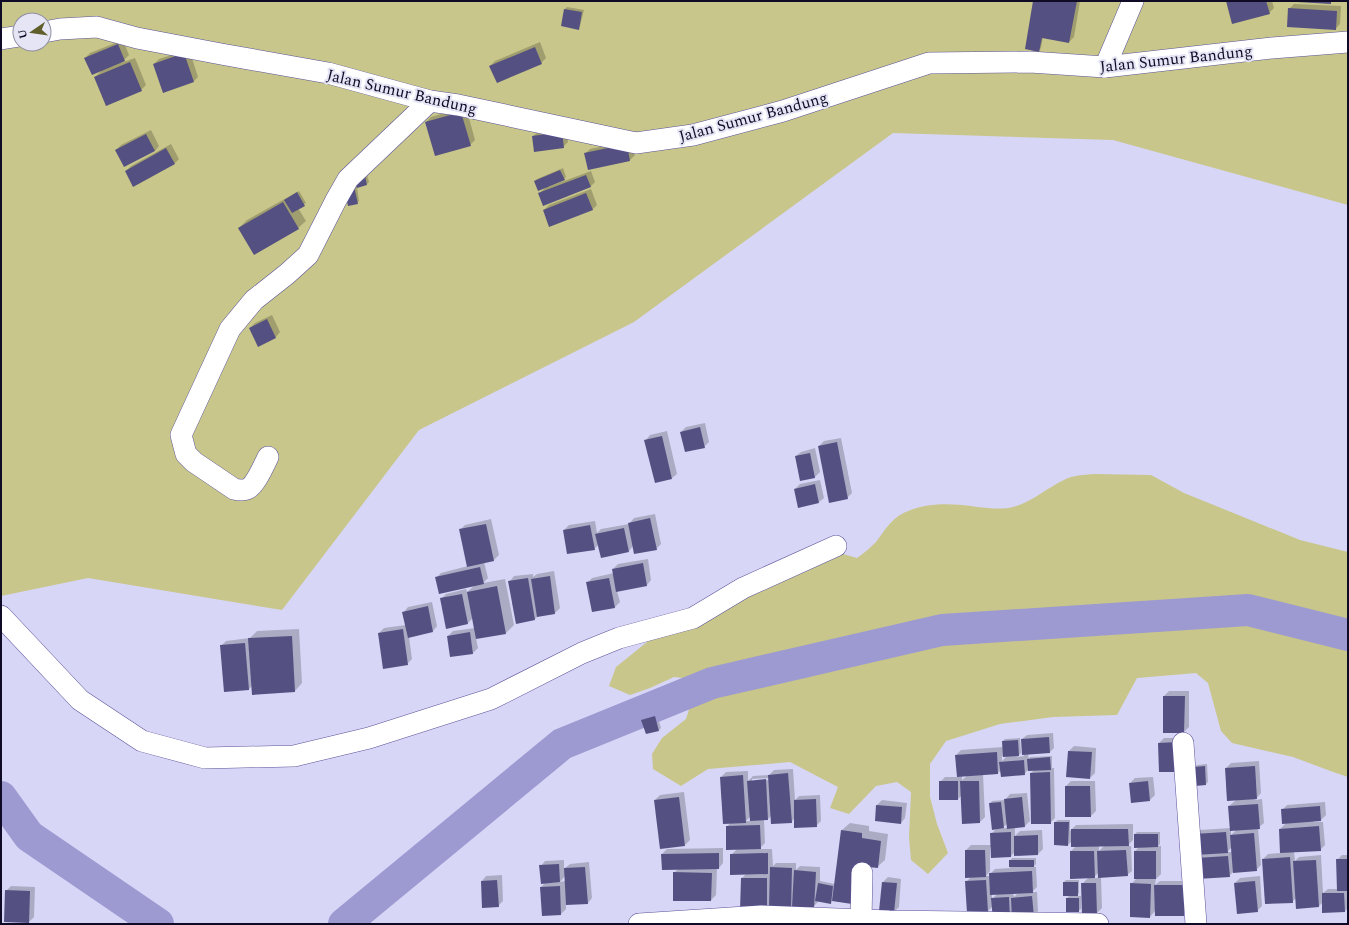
<svg xmlns="http://www.w3.org/2000/svg" width="1349" height="925" viewBox="0 0 1349 925" font-family="Spectral,serif">
<rect width="100%" height="100%" fill="#d7d6f6"/>
<g fill="#c8c68a" fill-rule="evenodd">
<path d="M1,1H1348V205L1113,140L893,133L634,322L419,430L282,610L88,578L1,596ZM20,20H44V44H20Z"/>
<path d="M1094,474L1151,475L1184,493L1300,540L1348,552V777L1336,773L1293,757L1232,743L1221,731L1208,683L1196,673L1137,678L1117,715L1053,717L1000,724L946,741L930,764V797L937,824L948,853L928,874L911,860L909,837L911,792L897,782L876,786L849,814L830,808L838,787L790,762L708,769L681,786L653,769L652,754L662,738L686,719L692,700V679L674,677L650,688L630,695L609,686L616,667L652,638L836,552L857,558C864,553 870,548 876,542C883,533 889,522 900,515C923,502 951,503 977,507C988,508 1002,510 1013,507C1032,502 1047,488 1064,480C1073,475 1084,475 1094,474Z"/>
</g>
<g fill="#0003" fill-rule="evenodd">
<path d="M1034,1H1080L1074,37L1069,42L1043,37L1041,48L1039,51Z"/>
<path d="M1227,1H1272L1274,8L1269,13Z"/>
<path d="M1294,4L1341,6L1340,24L1335,29L1289,9Z"/>
<path d="M567,7L584,10L580,26L578,29L562,25L565,9Z"/>
<path d="M123,40L129,55L121,63L135,58L146,85L141,90L106,104L95,77L103,69L85,58L90,53Z"/>
<path d="M540,42L546,58L541,63L490,66L495,61Z"/>
<path d="M189,49L198,77L193,82L154,64L159,59Z"/>
<path d="M466,107L475,140L470,145L426,122L431,117Z"/>
<path d="M566,128L568,142L563,147L533,136L538,132Z"/>
<path d="M151,130L159,146L155,151L116,150L121,145Z"/>
<path d="M631,140L635,155L630,160L585,154L590,149Z"/>
<path d="M171,144L179,159L174,164L126,171L131,166Z"/>
<path d="M563,168L566,177L564,179L548,186V187L591,171L595,182L590,187L539,194L547,186L535,181L537,179Z"/>
<path d="M367,175L369,182L367,184L357,187L359,201L357,203L346,188Z"/>
<path d="M591,189L597,205L592,210H544L549,205Z"/>
<path d="M299,191L306,203L298,208L306,221L298,228H239L247,220Z"/>
<path d="M272,315L280,332L276,337L250,328L255,323Z"/>
<path d="M705,423L709,442L704,447L681,432L686,427Z"/>
<path d="M667,431L677,474L672,478L646,440L650,435Z"/>
<path d="M841,438L852,493L847,498L819,446L824,441Z"/>
<path d="M815,448L820,472L815,477L801,480L796,456L801,452Z"/>
<path d="M820,480L824,498L819,502L795,489L800,484Z"/>
<path d="M655,514L661,544L656,549L633,546L629,551L599,544L594,549L564,530L569,525L595,521L597,533L601,529L629,524L634,518Z"/>
<path d="M491,519L499,555L494,560L484,562L488,578L483,583L505,579L514,625L506,633L476,638L478,648L473,653L448,636L453,631L475,628L473,618L468,623L447,627L441,599L446,594L466,589L467,592L475,585L436,578L441,573L468,566L460,530L465,525Z"/>
<path d="M648,559L651,580L647,585L617,591L620,602L615,607L593,611L587,583L592,578L614,573L613,569L618,564Z"/>
<path d="M554,571L560,608L555,613L539,615L534,620L510,581L514,576L533,574V577L537,574Z"/>
<path d="M432,602L437,626L433,631L409,637L412,659L407,664L379,633L384,628L406,625L404,612L408,607Z"/>
<path d="M299,629L302,683L295,691L252,686L249,689L225,691L221,646L226,641L250,638L257,631Z"/>
<path d="M1169,691H1189V727L1184,732H1164V696Z"/>
<path d="M657,714L661,728L659,730L646,733L643,720L645,718Z"/>
<path d="M1053,733L1054,748L1050,752L1028,754L1029,759L1030,757L1052,756V768H1054L1055,818L1050,823L1031,773L1034,770H1028L1024,774L1001,770L998,773L983,774L985,817L980,822L962,795L958,799L940,782L945,777H958L956,755L961,750L1003,747V741L1005,739L1020,738L1021,753L1017,757L1024,756L1022,739L1027,735ZM1002,756H1007L1002,761ZM962,776H967L962,780Z"/>
<path d="M1164,738H1182L1178,771L1159,743Z"/>
<path d="M1074,746L1096,748L1095,773L1090,778L1067,776L1069,751Z"/>
<path d="M1259,761L1261,793L1255,800L1262,799L1264,823L1258,828L1261,865L1256,870L1234,871L1229,876L1196,854L1200,830L1231,828L1229,806L1236,800L1226,768L1231,763ZM1231,830H1236L1231,835ZM1232,847V852H1227Z"/>
<path d="M1207,764L1208,782L1206,784L1195,767L1197,765Z"/>
<path d="M793,769L795,800L799,796L820,795L821,821L816,826L795,818L791,822L772,815L768,819H764L765,843L759,849H772L773,866L776,863H796V870L800,866L820,867V881L835,884L842,830L850,823L869,826V831L888,834L885,860L877,867L864,865L830,903L818,901V902L813,907L766,909L742,878L746,874L731,855L737,849L727,827L730,823L721,777L726,772L748,771V781L753,776L769,775L774,770ZM771,778V780L752,781V779ZM750,817L751,821H746Z"/>
<path d="M1153,777L1155,795L1150,800L1130,783L1135,778Z"/>
<path d="M1071,781H1095L1096,811L1091,816L1066,786Z"/>
<path d="M684,792L690,840L685,845L655,800L660,795Z"/>
<path d="M1027,793L1030,821L1025,826L1015,827V836L1020,831L1042,830L1043,849L1038,854L1015,852L1011,856L990,847V871L986,876H990V874L995,869L1010,868V861L1012,858H1036V864L1033,867H1036L1037,887L1032,892H1037L1038,911L1034,916L1013,918L993,906L988,911L966,882L971,877L966,850L971,845H992L991,834L997,828L990,804L992,801L1005,800L1010,794ZM1007,824L1008,828H1002ZM1013,893H1018L1014,897ZM992,894H997L992,899Z"/>
<path d="M882,800L907,803L905,818L901,823L877,805Z"/>
<path d="M1325,802L1326,815L1321,820L1313,821V822H1323L1325,845L1320,850L1294,852L1295,861L1299,857L1321,855L1323,893L1328,889H1338L1337,860L1342,855H1348V908L1345,911L1323,902L1319,906L1297,897L1292,902L1263,859L1268,854L1281,853L1280,829L1286,823L1282,810L1287,805Z"/>
<path d="M1058,820H1070V831L1076,825L1133,824V840L1127,846H1131L1132,871L1127,875L1101,877L1102,908L1097,913L1082,884L1089,877L1071,851L1076,846L1072,841L1068,845L1055,822ZM1099,845H1105L1099,851ZM1099,872V878H1093Z"/>
<path d="M1137,832H1160V844L1158,846H1161V874L1156,879L1155,885L1160,881H1188V910L1183,915L1155,911L1150,917L1131,916V884L1137,878L1135,851L1139,847L1135,834Z"/>
<path d="M723,848V863L719,868H717L716,895L711,900L674,873L678,869L662,854L667,849Z"/>
<path d="M564,860V869L570,864L589,862L592,898L588,903L566,904V909L561,914L541,887L546,882L541,866L545,861ZM565,876L566,881L560,882Z"/>
<path d="M502,875L503,901L498,906L482,881L486,876Z"/>
<path d="M1260,876L1262,906L1257,911L1235,883L1240,878Z"/>
<path d="M888,877L901,879L899,907L894,912L883,882Z"/>
<path d="M1066,880H1079V893L1076,896H1081V909L1078,911L1067,898L1070,895L1064,882Z"/>
<path d="M11,886L35,887L34,917L29,922L6,891Z"/>
</g>
<g fill="none" stroke-linecap="round" stroke-linejoin="round">
<g stroke="#9d9ad2" stroke-width="32">
<path d="M1,797L29,836L158,924"/>
<path d="M344,924L562,744L712,683L942,630L1248,610L1348,635"/>
</g>
</g>
<g fill="#545082">
<path d="M1033,1H1077L1069,43L1042,38L1039,52L1025,49Z"/>
<path d="M1226,1H1266L1270,14L1232,24Z"/>
<path d="M1297,1H1331V4L1297,2Z"/>
<path d="M1288,8L1337,11L1336,30L1287,27Z"/>
<path d="M564,9L582,12L579,30L561,26Z"/>
<path d="M118,44L125,61L92,75L84,58Z"/>
<path d="M535,47L542,64L497,83L489,66Z"/>
<path d="M184,53L194,82L163,93L153,64Z"/>
<path d="M130,62L142,91L106,106L94,77Z"/>
<path d="M461,112L471,146L435,156L425,122Z"/>
<path d="M562,132L564,148L534,152L532,136Z"/>
<path d="M146,134L155,151L124,167L115,150Z"/>
<path d="M627,144L630,161L588,170L584,153Z"/>
<path d="M166,148L175,164L133,187L125,171Z"/>
<path d="M560,170L565,180L538,191L534,181Z"/>
<path d="M586,175L591,187L543,206L538,193Z"/>
<path d="M365,176L367,185L357,188L355,179Z"/>
<path d="M354,186L358,204L348,206L344,187Z"/>
<path d="M297,192L305,206L292,213L284,200Z"/>
<path d="M586,193L593,210L549,227L543,210Z"/>
<path d="M283,202L299,229L254,255L238,228Z"/>
<path d="M267,319L276,338L258,347L249,328Z"/>
<path d="M700,427L705,448L685,452L680,432Z"/>
<path d="M662,436L672,479L655,483L644,440Z"/>
<path d="M837,442L848,499L829,503L818,446Z"/>
<path d="M810,453L815,478L800,481L795,456Z"/>
<path d="M815,484L819,503L798,508L794,489Z"/>
<path d="M650,518L657,550L634,554L628,523Z"/>
<path d="M486,524L494,561L467,567L459,529Z"/>
<path d="M590,525L595,550L567,554L563,530Z"/>
<path d="M624,528L629,552L601,558L595,534Z"/>
<path d="M643,563L647,586L616,592L612,569Z"/>
<path d="M480,567L484,584L439,594L435,577Z"/>
<path d="M550,576L555,614L537,617L531,579Z"/>
<path d="M528,578L535,620L516,624L508,581Z"/>
<path d="M609,578L615,608L592,612L586,582Z"/>
<path d="M497,586L506,634L476,639L467,592Z"/>
<path d="M462,594L468,624L446,629L440,598Z"/>
<path d="M428,606L433,632L408,638L402,612Z"/>
<path d="M403,629L408,665L383,669L378,633Z"/>
<path d="M470,632L473,654L450,657L447,636Z"/>
<path d="M292,636L295,692L252,695L248,638Z"/>
<path d="M245,643L249,690L224,692L220,645Z"/>
<path d="M1163,696H1185L1184,733H1163Z"/>
<path d="M655,716L659,731L646,734L641,720Z"/>
<path d="M1049,737L1050,753L1022,755L1021,739Z"/>
<path d="M1018,740L1019,756L1003,757L1002,741Z"/>
<path d="M1178,742V772H1159L1158,743Z"/>
<path d="M1068,751L1092,752L1090,779L1066,777Z"/>
<path d="M997,752L998,774L957,777L955,755Z"/>
<path d="M1050,757L1051,770L1028,771L1027,759Z"/>
<path d="M1024,760L1025,775L1001,777L999,762Z"/>
<path d="M1205,766L1206,785L1195,786L1194,767Z"/>
<path d="M1255,766L1257,799L1227,801L1225,768Z"/>
<path d="M1050,772L1051,824H1031L1030,773Z"/>
<path d="M788,773L792,823L771,824L768,775Z"/>
<path d="M743,775L746,823L723,824L720,777Z"/>
<path d="M766,779L768,820L750,821L747,781Z"/>
<rect x="939" y="781" width="19" height="19"/>
<path d="M960,781H979L980,823L962,824Z"/>
<path d="M1148,781L1150,801L1131,803L1129,783Z"/>
<path d="M1065,786H1090L1091,817H1065Z"/>
<path d="M679,797L685,846L660,849L654,800Z"/>
<path d="M1022,797L1025,827L1007,829L1004,799Z"/>
<path d="M816,799L817,827L794,828V800Z"/>
<path d="M1001,802L1004,828L992,830L989,803Z"/>
<path d="M1258,804L1260,829L1230,831L1228,806Z"/>
<path d="M876,805L902,807L901,824L875,821Z"/>
<path d="M1320,806L1321,821L1282,824L1281,809Z"/>
<path d="M1054,822H1069L1068,846L1054,845Z"/>
<path d="M760,825L761,849L726,850V826Z"/>
<path d="M1319,826L1321,851L1280,853L1279,829Z"/>
<path d="M1071,829H1128L1129,846L1071,847Z"/>
<path d="M841,830L862,833V838L881,841L878,868L858,866L852,904L832,901Z"/>
<path d="M1011,832V857L991,858L990,833Z"/>
<path d="M1226,832L1228,853L1195,855L1194,834Z"/>
<path d="M1254,833L1257,871L1233,873L1230,835Z"/>
<path d="M1134,834H1158V847L1134,848Z"/>
<path d="M1038,835V855L1014,856V836Z"/>
<path d="M965,850H985L986,877L965,878Z"/>
<path d="M1126,850L1128,876L1098,878L1097,851Z"/>
<path d="M1070,851H1094L1095,878L1070,879Z"/>
<rect x="1134" y="851" width="22" height="28"/>
<path d="M719,853V869L662,870L661,854Z"/>
<path d="M768,853V874L730,875V854Z"/>
<path d="M1228,856L1230,877L1197,879L1196,858Z"/>
<path d="M1290,857L1293,903L1265,904L1262,859Z"/>
<path d="M1336,859H1348V891H1337Z"/>
<rect x="1009" y="860" width="25" height="7"/>
<path d="M1316,860L1319,907L1296,909L1293,861Z"/>
<path d="M559,864L560,882L541,884L539,865Z"/>
<path d="M585,867L588,904L566,905L564,868Z"/>
<path d="M770,867L792,868L791,910L769,909Z"/>
<path d="M794,870L816,872L814,908L792,907Z"/>
<path d="M1032,871L1033,893L990,895L989,873Z"/>
<path d="M673,872L712,873L711,901H673Z"/>
<path d="M741,878H767V910H740Z"/>
<path d="M497,880L499,907L482,908L481,881Z"/>
<path d="M986,880L988,912L967,913L965,881Z"/>
<path d="M1255,881L1258,912L1237,914L1234,883Z"/>
<path d="M882,882L897,883L894,913L879,911Z"/>
<rect x="1063" y="882" width="15" height="14"/>
<path d="M818,883L833,886L831,904L815,901Z"/>
<path d="M1081,883H1096L1097,914L1082,915Z"/>
<path d="M1130,883L1151,884L1150,918L1130,917Z"/>
<path d="M1154,885H1184V916H1155Z"/>
<path d="M560,886L561,915L542,916L540,887Z"/>
<path d="M5,890L30,891L29,923L4,922Z"/>
<path d="M1322,893H1344L1345,912L1322,913Z"/>
<path d="M1032,896L1034,917L1012,919L1011,898Z"/>
<path d="M1009,897L1010,919L993,920L991,898Z"/>
<rect x="1066" y="898" width="13" height="14"/>
</g>
<g fill="none" stroke-linecap="round" stroke-linejoin="round">
<g stroke="#5b5399" stroke-width="22">
<g id="minor">
<path d="M44,32L60,29L97,27L137,38L221,54L328,73L430,101L458,105L636,143L693,135L783,111L929,63L1030,62L1105,67L1272,48L1348,42"/>
<path d="M1,39L20,36"/>
<path d="M1105,67L1133,1"/>
<path d="M268,457C264,465 255,486 247,489C242,491 238,490 234,489L194,462L186,454L181,435L230,329L254,300L287,274L308,255L336,200L348,179L430,101"/>
<path d="M1,616L80,700L142,741L205,758L294,756L369,738L491,699L582,653L619,638L693,618L743,588L836,546"/>
<path d="M1183,743L1196,924"/>
<path d="M861,920L862,873"/>
<path d="M639,924L761,916L889,921L1098,924"/>
</g>
</g>
<use href="#minor" stroke="#fff" stroke-width="21"/>
</g>
<g text-anchor="middle" stroke-width="4" stroke-linejoin="round" paint-order="stroke">
<g font-size="16" fill="#0f0b26" stroke="#e5e5f5">
<text transform="translate(1176 58) rotate(-6)" y="6">Jalan Sumur Bandung</text>
<text transform="translate(402 91) rotate(13)" y="6">Jalan Sumur Bandung</text>
<text transform="translate(753 116) rotate(-15)" y="6">Jalan Sumur Bandung</text>
</g>
</g>
<rect width="1349" height="925" fill="none" stroke="#0f0b26" stroke-width="4"/>
<g transform="translate(32 32) rotate(257)"><circle r="19" fill="#e5e5f5" stroke="#8f8ea2"/>
<path d="M0-3L7 15L0 10L-7 15Z" fill="#605e2a"/>
<text y="-6" font-size="11" font-weight="bold" text-anchor="middle" fill="#0f0b26">U</text>
</g>
</svg>
